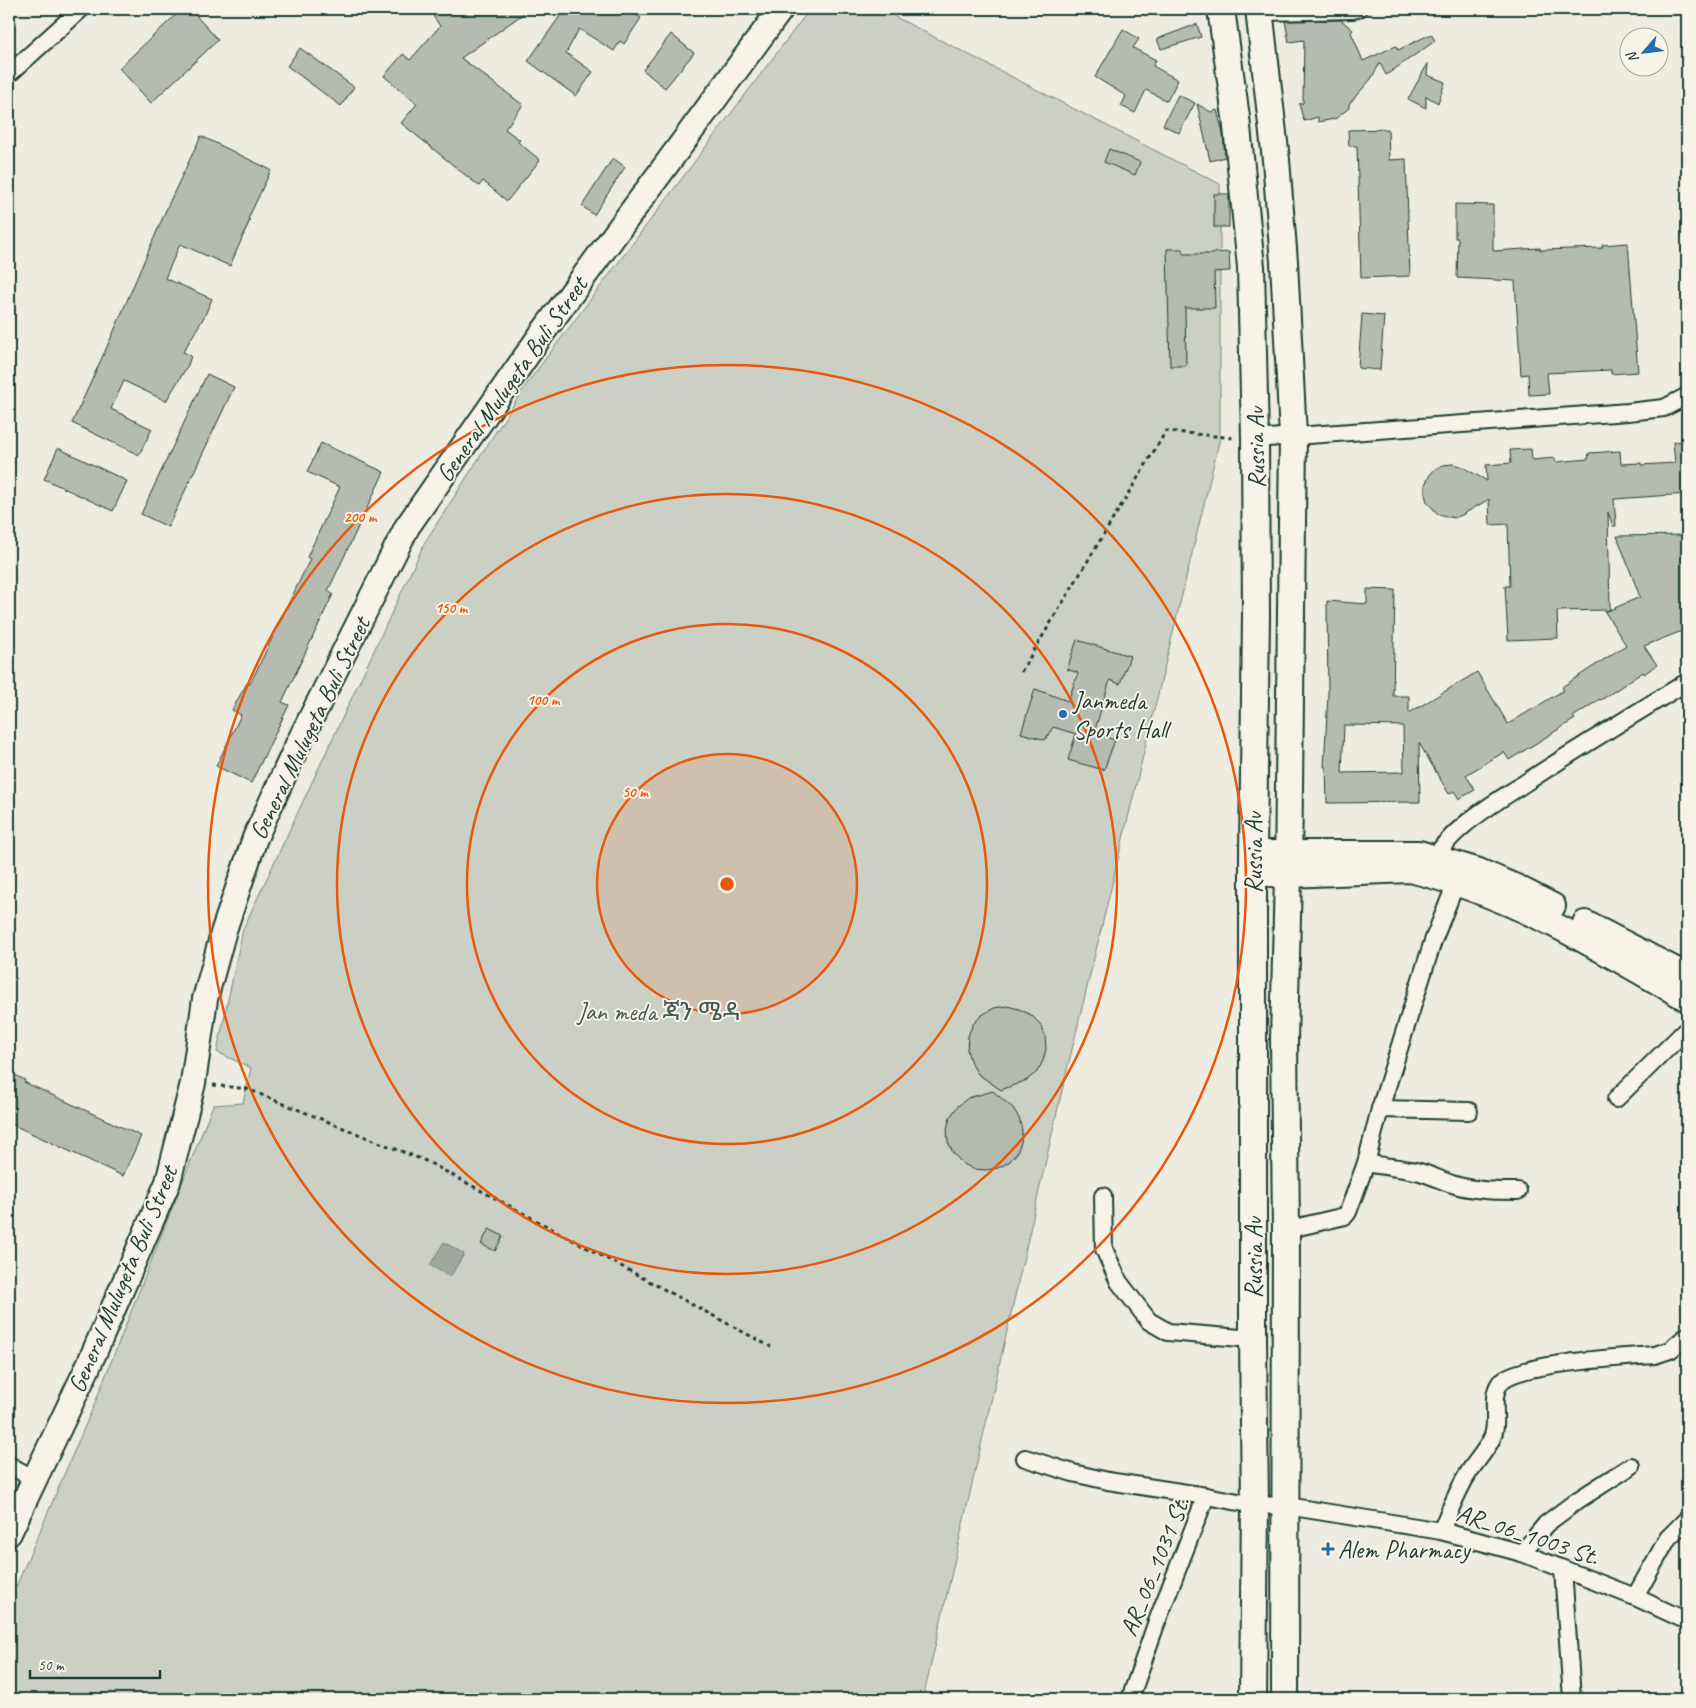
<svg xmlns="http://www.w3.org/2000/svg" width="1696" height="1708" viewBox="0 0 1696 1708" font-family="Caveat,'Noto Sans Ethiopic',sans-serif">
<rect width="100%" height="100%" fill="#eeece1"/>
<filter id="ink" filterUnits="userSpaceOnUse"><feTurbulence type="fractalNoise" baseFrequency=".02" numOctaves="2"/><feDisplacementMap in="SourceGraphic" scale="10" xChannelSelector="R" yChannelSelector="G"/><feConvolveMatrix kernelMatrix="1 2 1 2 8 2 1 2 1" color-interpolation-filters="sRGB"/></filter>
<g filter="url(#ink)">
<path fill="#cccfc4" stroke="#76867c" d="M810,9H880L1220,184V438L1060,1099L923,1699H9V1603L94,1405L213,1105L243,1103L251,1068L217,1052L243,929L425,542L528,382Z"/>
<path fill="#9fa99f" stroke="#6c7e74" d="M444,1242L464,1254L450,1277L430,1265Z"/>
<g fill="#b5bbb0" stroke="#1f3d34" fill-rule="evenodd">
<path d="M182,9H190L218,40L151,103L119,68Z"/>
<path d="M444,9H530L461,58L523,105L505,129L520,140L518,142L540,160L507,201L483,181L479,186L401,123L417,104L384,76L403,54L410,60L440,26L433,16Z"/>
<path d="M565,9H627L641,18L624,44L620,41L614,51L579,29L566,53L593,72L576,96L528,61Z"/>
<path d="M1341,20L1353,30L1351,32L1363,61L1396,46L1398,50L1431,34L1435,41L1386,75L1380,63L1371,79L1349,104V108L1335,119L1318,122V117L1304,121L1299,104L1303,103L1304,40L1289,42L1285,21Z"/>
<path d="M1197,24L1201,37L1161,49L1157,39Z"/>
<path d="M1123,29L1139,39L1133,48L1156,60L1153,66L1178,80L1167,101L1146,90L1135,113L1121,106L1126,96L1095,77Z"/>
<path d="M671,34L694,53L665,88L643,70Z"/>
<path d="M300,48L354,87L341,106L287,66Z"/>
<path d="M1428,63L1427,75L1445,82L1438,103L1426,96V108L1408,99Z"/>
<path d="M1178,95L1195,103L1179,133L1163,125Z"/>
<path d="M1197,104L1211,112L1217,110L1223,133L1225,157L1210,161Z"/>
<path d="M1388,129L1389,160L1406,159L1410,276L1361,278L1357,146H1349L1348,130Z"/>
<path d="M201,136L271,170L248,219L250,220L230,266L180,244L165,278L212,299L204,317L183,352L191,356L188,365L166,401L124,381L111,409L152,429L139,455L72,423L111,338L169,203Z"/>
<path d="M1109,149L1140,162L1135,175L1104,162Z"/>
<path d="M613,158L625,167L594,215L582,206Z"/>
<rect x="1214" y="194" width="15" height="33"/>
<path d="M1455,204L1493,205V251L1540,248V250L1602,248V245L1628,243L1638,372L1611,374V370L1547,373L1549,394L1529,395L1528,374L1521,375L1515,281L1457,278L1458,238H1455Z"/>
<path d="M1167,249H1183V254H1213V253L1229,252L1230,271L1214,272L1215,308H1185L1186,366H1170Z"/>
<path d="M1362,314L1384,316L1380,370L1358,368Z"/>
<path d="M207,374L234,387L168,527L141,514Z"/>
<path d="M1687,441V494L1614,499L1616,526H1613L1608,512L1610,610L1640,597L1617,536L1686,535L1687,629L1644,646L1657,665L1644,674L1643,672L1601,700L1600,699L1573,717L1575,719L1509,760L1504,752L1466,775L1475,790L1459,799L1454,791L1449,794L1419,743L1420,802L1327,803L1326,767H1324L1328,695L1327,601L1367,604V589L1395,590L1393,696H1409V713L1477,672L1508,724L1564,690L1562,687L1626,645L1605,612L1610,610L1557,611L1558,638L1508,640L1505,586H1510L1508,524L1490,525L1489,499L1462,515L1454,518L1438,514L1427,502L1425,494V485L1429,476L1435,469L1443,465L1452,464L1461,466L1487,481L1486,465L1511,463L1510,450L1531,449L1532,460L1555,458L1556,462L1588,459L1589,453L1620,451L1621,464L1641,463V465L1675,463L1673,442ZM1344,725L1403,726L1404,772L1342,773Z"/>
<path d="M321,443L384,472L328,591L333,594L282,702L289,705L251,783L216,766L241,715L232,710L247,683L250,684L310,559L307,557L340,487L307,472Z"/>
<path d="M58,448L127,481L113,511L44,479Z"/>
<path d="M1077,640L1130,656L1120,684L1110,680L1094,733L1115,740L1104,770L1068,760L1076,734L1053,727L1045,740L1021,733L1035,689L1068,701L1078,673L1067,669Z"/>
<path d="M1007,1006L1019,1009L1031,1015L1040,1024L1045,1036L1046,1049L1043,1061L1037,1072L1027,1080L1001,1090L978,1074L971,1063L967,1050L968,1036L973,1024L982,1015L994,1008Z"/>
<path d="M9,1072L25,1080L24,1082L141,1136L123,1176L9,1123Z"/>
<path d="M993,1091L1013,1108L1019,1118L1022,1130L1021,1142L1017,1153L1009,1162L998,1168L986,1170L973,1169L962,1163L953,1153L948,1142L947,1129L950,1117L958,1106L968,1098Z"/>
<path d="M489,1229L503,1236L495,1251L481,1244Z"/>
</g>
<g fill="none" stroke-linecap="round" stroke-linejoin="round">
<g stroke="#1f3d34" stroke-width="20">
<g id="minor">
<path d="M1260,12L1353,10L1358,9"/>
<path d="M9,74L81,9"/>
<path d="M1255,439L1628,412L1664,408L1687,396"/>
<path d="M1430,864C1452,827 1490,806 1525,783C1578,748 1633,715 1687,682"/>
<path d="M1616,1099L1687,1029"/>
<path d="M1380,1109L1469,1111"/>
<path d="M1366,1163C1382,1166 1399,1168 1416,1171C1429,1174 1440,1180 1452,1184C1473,1191 1497,1191 1518,1191"/>
<path d="M1103,1196L1104,1249L1119,1282L1149,1321L1168,1332L1253,1339"/>
<path d="M1286,1230L1345,1216L1348,1212L1366,1163L1380,1109L1433,941L1456,883"/>
<path d="M1025,1458L1073,1473L1108,1481L1206,1496"/>
<path d="M9,1465L34,1479"/>
<path d="M1441,1531C1450,1510 1458,1488 1471,1469C1478,1459 1487,1449 1492,1438C1500,1421 1489,1398 1500,1383C1515,1363 1628,1357 1655,1355L1670,1350L1687,1336"/>
<path d="M1522,1553L1546,1524L1578,1500L1631,1466"/>
<path d="M1563,1569L1572,1699"/>
<path d="M1635,1597L1668,1538L1687,1519"/>
<path d="M1130,1699L1156,1624L1206,1496L1255,1505L1287,1506L1441,1531L1522,1553L1635,1597L1687,1621"/>
</g>
</g>
<g stroke="#1f3d34" stroke-width="28">
<g id="secondary">
<path d="M1253,853H1419L1479,871L1514,886L1553,906"/>
<path d="M1253,873L1288,875L1410,870C1513,895 1597,947 1687,999"/>
<path d="M1585,923L1687,976"/>
<path d="M9,1533L87,1369L168,1182L193,1083L205,999L224,930L255,838L298,744L407,527L543,332L781,9"/>
</g>
</g>
<g stroke="#1f3d34" stroke-width="30">
<g id="primary">
<path d="M1221,9L1236,117L1251,267L1255,439L1256,616L1253,853V1339L1255,1505L1253,1699"/>
<path d="M1259,9L1276,160L1284,262L1293,436L1288,875L1284,1040L1286,1230L1285,1699"/>
</g>
</g>
<g stroke="#1f3d34" stroke-width="3" stroke-dasharray="4 4" stroke-linecap="butt">
<path d="M1021,672L1166,431L1234,438"/>
<path d="M213,1085L247,1089L428,1162L771,1347"/>
</g>
<use href="#minor" stroke="#f7f3e8" stroke-width="16"/>
<use href="#secondary" stroke="#f7f3e8" stroke-width="24"/>
<use href="#primary" stroke="#f7f3e8" stroke-width="26"/>
</g>
</g>
<circle cx="727" cy="884" r="130" fill="#e8590c" fill-opacity=".12"/>
<g fill="none" stroke="#e8590c" stroke-width="2.5">
<circle cx="727" cy="884" r="130"/>
<circle cx="727" cy="884" r="260"/>
<circle cx="727" cy="884" r="390"/>
<circle cx="727" cy="884" r="519"/>
</g>
<g fill="#1f6fb2" stroke="#f7f3e8" stroke-width="2">
<circle cx="1063" cy="714" r="5"/>
<path d="M1325.5 1541.5h5v5h5v5h-5v5h-5v-5h-5v-5h5z"/>
</g>
<g text-anchor="middle" stroke-width="4" stroke-linejoin="round" paint-order="stroke">
<g font-size="25" fill="#1f3d34" stroke="#f7f3e8">
<text transform="translate(511 379) rotate(-55)" y="9">General Mulugeta Buli Street</text>
<text transform="translate(1255 448) rotate(-91)" y="9">Russia Av</text>
<text transform="translate(309 728) rotate(-64)" y="9">General Mulugeta Buli Street</text>
<text transform="translate(1253 853) rotate(-90)" y="9">Russia Av</text>
<text transform="translate(1253 1258) rotate(-90)" y="9">Russia Av</text>
<text transform="translate(122 1279) rotate(-67)" y="9">General Mulugeta Buli Street</text>
<text transform="translate(1528 1534) rotate(18)" y="9">AR_06_1003 St.</text>
<text transform="translate(1154 1566) rotate(-68)" y="9">AR_06_1031 St.</text>
</g>
<g font-size="25" fill="#1f3d34" stroke="#f7f3e8" text-anchor="start">
<text x="1073" y="709">Janmeda<tspan x="1073" dy="29">Sports Hall</tspan></text>
<text x="1338" y="1558">Alem Pharmacy</text>
</g>
<g font-size="25" fill="#425a51" stroke="#f7f3e8">
<text x="659" y="1020">Jan meda ጃን ሜዳ</text>
</g>
</g>
<circle cx="727" cy="884" r="8" fill="#e8590c" stroke="#f7f3e8" stroke-width="2.5"/>
<g font-size="15" text-anchor="middle" font-weight="bold" fill="#e8590c" stroke="#f7f3e8" stroke-width="4" stroke-linejoin="round" paint-order="stroke">
<text x="360" y="522">200 m</text>
<text x="451" y="613">150 m</text>
<text x="543" y="705">100 m</text>
<text x="635" y="797">50 m</text>
</g>
<rect width="1696" height="1708" fill="none" stroke="#f7f3e8" stroke-width="30"/>
<rect x="15" y="15" width="1666" height="1678" fill="none" stroke="#1f3d34" stroke-width="2" filter="url(#ink)"/>
<g transform="translate(1644 52) rotate(242)"><circle r="24" fill="#f7f3e8" stroke="#a1aaa0"/>
<path d="M0-4L9 19L0 12L-9 19Z" fill="#1f6fb2"/>
<text y="-8" font-size="14" font-weight="bold" text-anchor="middle" fill="#1f3d34">N</text>
</g>
<path d="M30 1670v8h130v-8" fill="none" stroke="#1f3d34" stroke-width="2.5"/>
<text x="38" y="1670" font-size="15" fill="#1f3d34" stroke="#f7f3e8" stroke-width="4" paint-order="stroke">50 m</text>
</svg>
